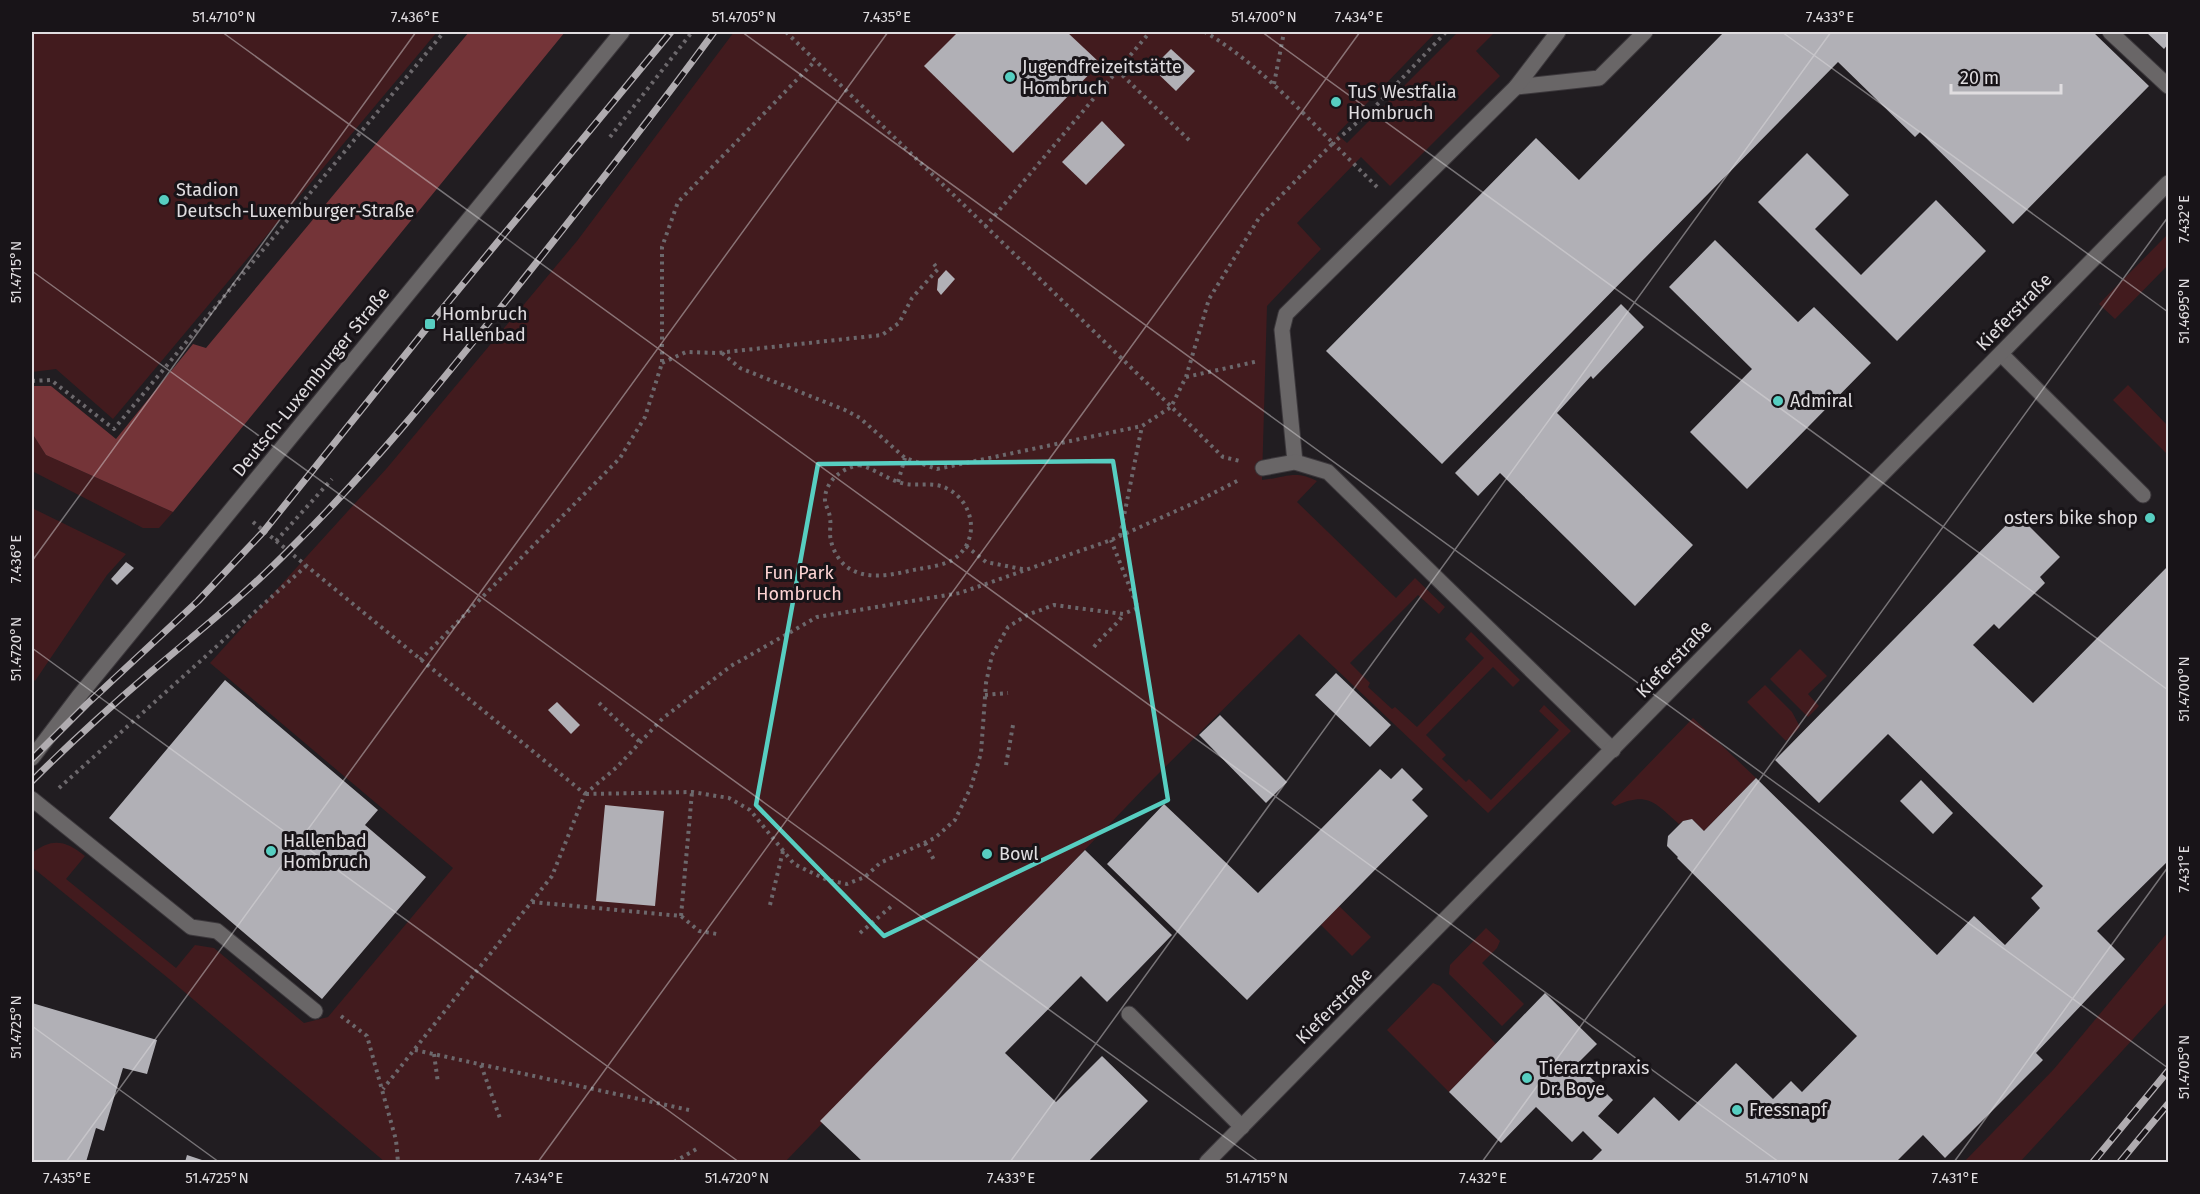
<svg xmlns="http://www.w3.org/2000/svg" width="2200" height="1194" viewBox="0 0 2200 1194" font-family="'Fira Sans',sans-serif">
<rect width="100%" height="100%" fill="#211d21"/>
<g fill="#421b1e">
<path d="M32,32H437L113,419L56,369L32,372Z"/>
<path d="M734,32H1436L1337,134L1347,143L1458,32H1495L1476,51L1500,76L1390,186L1361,157L1297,223L1321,249L1267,306L1262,480C1284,478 1295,469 1317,481L1297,502L1396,598L1415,578L1445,607L1439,614L1418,595L1350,663L1370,683L1368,687L1392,709L1395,707L1417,727L1484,658L1465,639L1471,632L1520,680L1513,687L1493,667L1426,735L1446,755L1442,759L1466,782L1469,779L1491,800L1559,730L1539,711L1544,705L1571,731L1488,813L1299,634L1148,784L785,1162H385L168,978L32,867V853C52,838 65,840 85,856L66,879L176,968L195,945L214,948L304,1023L328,1017L453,868L210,663L387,468L577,241Z"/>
<path d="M2168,234V265L2115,319L2099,304Z"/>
<path d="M2128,385L2168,426V455L2113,400Z"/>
<path d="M32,433L46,455L173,512L159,528H143L32,471Z"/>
<path d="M32,508L126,554L107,575L35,681L32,678Z"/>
<path d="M1800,649L1827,676L1808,694L1819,706L1808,717L1770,679Z"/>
<path d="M1765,685L1792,712L1800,727L1786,741L1747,702Z"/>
<path d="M1693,718L1756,778L1704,831L1692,819L1683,821L1679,824C1655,803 1648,791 1615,806L1611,803Z"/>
<path d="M1339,906L1371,937L1352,956L1321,925Z"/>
<path d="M1486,928L1500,941L1497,948L1482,963L1524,1004L1502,1026L1449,974L1450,965Z"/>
<path d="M2168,932V1001L2020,1162H1964L2054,1069Z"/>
<path d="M1433,983L1440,986L1496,1044L1449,1092L1387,1030Z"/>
</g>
<path fill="#743438" d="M469,32H565L173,512L46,455L32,433V386H51L116,439L193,344L206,348Z"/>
<g fill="#b1b0b6">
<path d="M958,32H1067L1100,63L1013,153L924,66Z"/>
<path d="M1724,32H2093L2149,86L2013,224L1920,132L1915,137L1838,62L1442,464L1326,351L1536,138L1579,180Z"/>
<path d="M2146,32H2168V44L2164,49Z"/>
<path d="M1171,49L1195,71L1176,91L1152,68Z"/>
<path d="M1102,121L1125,145L1086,185L1062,162Z"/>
<path d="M1807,153L1849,195L1815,229L1861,275L1936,200L1986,251L1897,341L1758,202Z"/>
<path d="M1715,240L1798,322L1814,307L1871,363L1747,489L1690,432L1752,369L1669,287Z"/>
<path d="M946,270L955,279L941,295L937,290L938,279Z"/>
<path d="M1621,304L1644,327L1593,379L1591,376L1557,413L1693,545L1635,606L1500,473L1478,496L1455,473Z"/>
<path d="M2017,514L2060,557L2040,577L2045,583L1999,629L1994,624L1973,645L2033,703L2168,566V861L2097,931L2125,959L2036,1053L2043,1060L1945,1158L1923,1135L1896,1162H1590L1602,1150L1583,1131L1572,1142L1536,1107L1501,1143L1449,1092L1545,993L1597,1044L1577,1064L1613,1100L1598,1116L1618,1134L1654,1097L1679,1121L1736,1063L1773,1099L1791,1081L1802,1092L1857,1036L1677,858L1678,857L1667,846L1668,836L1683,821L1692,819L1704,831L1756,778L1937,955L1974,916L2005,945L2040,908L2031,898L2043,886L1888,734L1819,803L1775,760Z"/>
<path d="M126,562L134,568L117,585L111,579Z"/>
<path d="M1336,673L1391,725L1370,747L1315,695Z"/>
<path d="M225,680L378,810L365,825L426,877L322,999L109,818Z"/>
<path d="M557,702L580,725L571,734L548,710Z"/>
<path d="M1220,715L1287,782L1266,803L1199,735Z"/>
<path d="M1402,768L1423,789L1412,800L1428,816L1247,1000L1107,864L1164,804L1258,893L1380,769L1391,779Z"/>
<path d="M1921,780L1953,813L1933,834L1900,801Z"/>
<path d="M605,805L664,811L655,906L596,901Z"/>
<path d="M1085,850L1172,935L1107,1002L1081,976L1005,1053L1056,1102L1102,1056L1148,1101L1088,1162H863L820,1121Z"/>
<path d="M32,1003L157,1040L147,1074L123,1068L104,1131L96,1128L86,1162H32Z"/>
<path d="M187,1155L208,1162H185Z"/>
</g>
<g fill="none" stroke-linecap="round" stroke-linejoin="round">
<g stroke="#3c383c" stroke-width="17">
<g id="minor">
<path d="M2110,32L2168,86"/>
<path d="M1516,87L1599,78L1645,32"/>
<path d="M2001,354L2143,495"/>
<path d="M1295,462L1282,330L1286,314L1516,87L1558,32"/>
<path d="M1263,468L1295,462L1328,472L1613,750"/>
<path d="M32,758L79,696L622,32"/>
<path d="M32,799L191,927L217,931L315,1011"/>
<path d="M1129,1014L1242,1127"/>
<path d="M1207,1162L2168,183"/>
</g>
</g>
<g stroke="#6c686c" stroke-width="4" stroke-dasharray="3 4.5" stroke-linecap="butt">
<path d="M786,32L1223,457L1240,461"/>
<path d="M1117,70L1192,143"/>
<path d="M1274,84L1284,32"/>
<path d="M610,137L692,32"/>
<path d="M1377,187L1333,143L1373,109L1446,32"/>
<path d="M985,227L1150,32"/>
<path d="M722,353L740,368L845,410L860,418L905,458L937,469L1142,426L1171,407L1186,377L1209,299L1259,218L1333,143C1293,103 1254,61 1205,32"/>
<path d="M662,363L686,352L717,353L882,335L899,323L912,298L938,269L934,264"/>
<path d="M1186,377L1259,361"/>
<path d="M32,381L51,380L114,429L444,32"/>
<path d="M859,465C876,469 889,481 906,484C919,486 934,482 946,488C974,501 981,540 954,559C945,565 930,567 919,569C897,573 873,581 852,570C839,564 830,546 830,533C830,528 831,523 830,519C830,511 824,505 825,497C827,479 843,468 859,465Z"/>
<path d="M898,482L905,458"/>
<path d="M253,522L585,794L552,876L383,1089"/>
<path d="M1120,536L1142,426"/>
<path d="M276,541L332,479"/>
<path d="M966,546L986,562L1027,570"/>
<path d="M1094,647C1103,635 1115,627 1123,615"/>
<path d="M420,660L620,458L645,417L662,363V247L678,202L815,61"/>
<path d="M985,695L1008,693"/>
<path d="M599,703L640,742"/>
<path d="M1006,765L1013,725"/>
<path d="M59,788L306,566"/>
<path d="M585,794L617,767L663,718L731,666L817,617L960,593L1111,540L1194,503L1239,480"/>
<path d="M586,794L692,792L729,798L750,810L794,864L827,880L847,884L865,877L880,863L935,838L955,820L971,787L981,753L986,683L992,655L1008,627L1027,615L1054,605L1123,614L1138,608L1111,540"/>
<path d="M925,843L935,862"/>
<path d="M532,902L681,916L699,931L717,934"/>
<path d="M770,905L783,851"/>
<path d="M681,916L692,792"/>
<path d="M860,933L893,905"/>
<path d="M341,1016L367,1036L396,1140L398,1162"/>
<path d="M415,1050L689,1110"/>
<path d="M434,1054L438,1083"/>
<path d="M481,1065L501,1121"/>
<path d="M674,1162L700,1147"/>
</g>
<use href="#minor" stroke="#696667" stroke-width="15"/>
<g stroke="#b0acb0" stroke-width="7">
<g id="rail">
<path d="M32,759L87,704L198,601L264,531L430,324L671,32"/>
<path d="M32,781C70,743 111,706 152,671C199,631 247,593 290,549C371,469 443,380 514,291C582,205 650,120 714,32"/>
<path d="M2093,1162L2168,1071"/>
<path d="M2120,1162L2168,1104"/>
</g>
</g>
<use href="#rail" stroke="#181418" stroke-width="4.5" stroke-dasharray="14" stroke-linecap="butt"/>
</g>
<path fill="none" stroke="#57cec1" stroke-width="4.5" stroke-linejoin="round" d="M1113,461L1168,800L884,936L756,805L818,464Z"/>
<path fill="none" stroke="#e0dde0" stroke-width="1.5" stroke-opacity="0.45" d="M222,32L1779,1162M742,32L2168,1068M1262,32L2168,690M1782,32L2168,312M32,271L1259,1162M32,561L416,32M32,648L739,1162M32,1026L219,1162M66,1162L888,32M538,1162L1360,32M1010,1162L1831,32M1482,1162L2168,217M1954,1162L2168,867"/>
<g fill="#57cec1" stroke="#181418" stroke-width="2">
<circle cx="1010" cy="77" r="6"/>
<circle cx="1336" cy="102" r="6"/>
<circle cx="164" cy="200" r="6"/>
<rect x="424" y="318" width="12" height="12" rx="3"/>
<circle cx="1778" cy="401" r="6"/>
<circle cx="2150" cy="518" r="6"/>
<circle cx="271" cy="851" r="6"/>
<circle cx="987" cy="854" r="6"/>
<circle cx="1527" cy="1078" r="6"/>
<circle cx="1737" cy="1110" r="6"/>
</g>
<g text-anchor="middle" stroke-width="6" stroke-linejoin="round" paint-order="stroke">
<g font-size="18" fill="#e0dde0" stroke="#181418" text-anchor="start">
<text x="1022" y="73">Jugendfreizeitstätte<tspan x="1022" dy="21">Hombruch</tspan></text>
<text x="1348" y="98">TuS Westfalia<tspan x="1348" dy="21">Hombruch</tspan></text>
<text x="176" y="196">Stadion<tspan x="176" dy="21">Deutsch-Luxemburger-Straße</tspan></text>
<text x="442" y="320">Hombruch<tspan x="442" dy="21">Hallenbad</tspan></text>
<text x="1790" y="407">Admiral</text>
<text x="2138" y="524" text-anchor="end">osters bike shop</text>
<text x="283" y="847">Hallenbad<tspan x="283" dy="21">Hombruch</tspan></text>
<text x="999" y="860">Bowl</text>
<text x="1539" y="1074">Tierarztpraxis<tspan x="1539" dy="21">Dr. Boye</tspan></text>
<text x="1749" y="1116">Fressnapf</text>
</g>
<g font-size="18" fill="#e0dde0" stroke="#181418">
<text transform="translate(2014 312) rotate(-46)" y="6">Kieferstraße</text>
<text transform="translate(311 382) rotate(-51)" y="6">Deutsch-Luxemburger Straße</text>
<text transform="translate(1674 659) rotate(-46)" y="6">Kieferstraße</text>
<text transform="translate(1334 1006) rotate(-45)" y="6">Kieferstraße</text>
</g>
<g font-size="18" fill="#fdd3d3" stroke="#181418">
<text x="799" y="579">Fun Park<tspan x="799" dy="21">Hombruch</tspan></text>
</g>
</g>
<rect width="2200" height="1194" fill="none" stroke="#181418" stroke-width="66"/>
<path d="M1951 84v9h110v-9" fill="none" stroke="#e0dde0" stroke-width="3"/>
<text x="1960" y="84" font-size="18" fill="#e0dde0" stroke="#181418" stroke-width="4.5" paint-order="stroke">20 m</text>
<rect x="33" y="33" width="2134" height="1128" fill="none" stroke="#e0dde0" stroke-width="2"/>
<g font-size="15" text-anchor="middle" fill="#e0dde0">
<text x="224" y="22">51.4710°N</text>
<text x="415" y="22">7.436°E</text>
<text x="744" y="22">51.4705°N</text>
<text x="887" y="22">7.435°E</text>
<text x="1264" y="22">51.4700°N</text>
<text x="1359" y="22">7.434°E</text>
<text x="1830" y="22">7.433°E</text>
<text transform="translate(2184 219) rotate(-90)" y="5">7.432°E</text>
<text transform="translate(16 272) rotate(-90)" y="5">51.4715°N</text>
<text transform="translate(2184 311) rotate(-90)" y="5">51.4695°N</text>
<text transform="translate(16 559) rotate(-90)" y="5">7.436°E</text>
<text transform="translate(16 649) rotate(-90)" y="5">51.4720°N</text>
<text transform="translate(2184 689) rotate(-90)" y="5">51.4700°N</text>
<text transform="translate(2184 869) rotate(-90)" y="5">7.431°E</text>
<text transform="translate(16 1027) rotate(-90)" y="5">51.4725°N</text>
<text transform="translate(2184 1067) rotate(-90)" y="5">51.4705°N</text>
<text x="67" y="1183">7.435°E</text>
<text x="217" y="1183">51.4725°N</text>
<text x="539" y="1183">7.434°E</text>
<text x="737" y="1183">51.4720°N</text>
<text x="1011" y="1183">7.433°E</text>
<text x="1257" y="1183">51.4715°N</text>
<text x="1483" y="1183">7.432°E</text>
<text x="1777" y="1183">51.4710°N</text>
<text x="1955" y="1183">7.431°E</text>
</g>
</svg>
